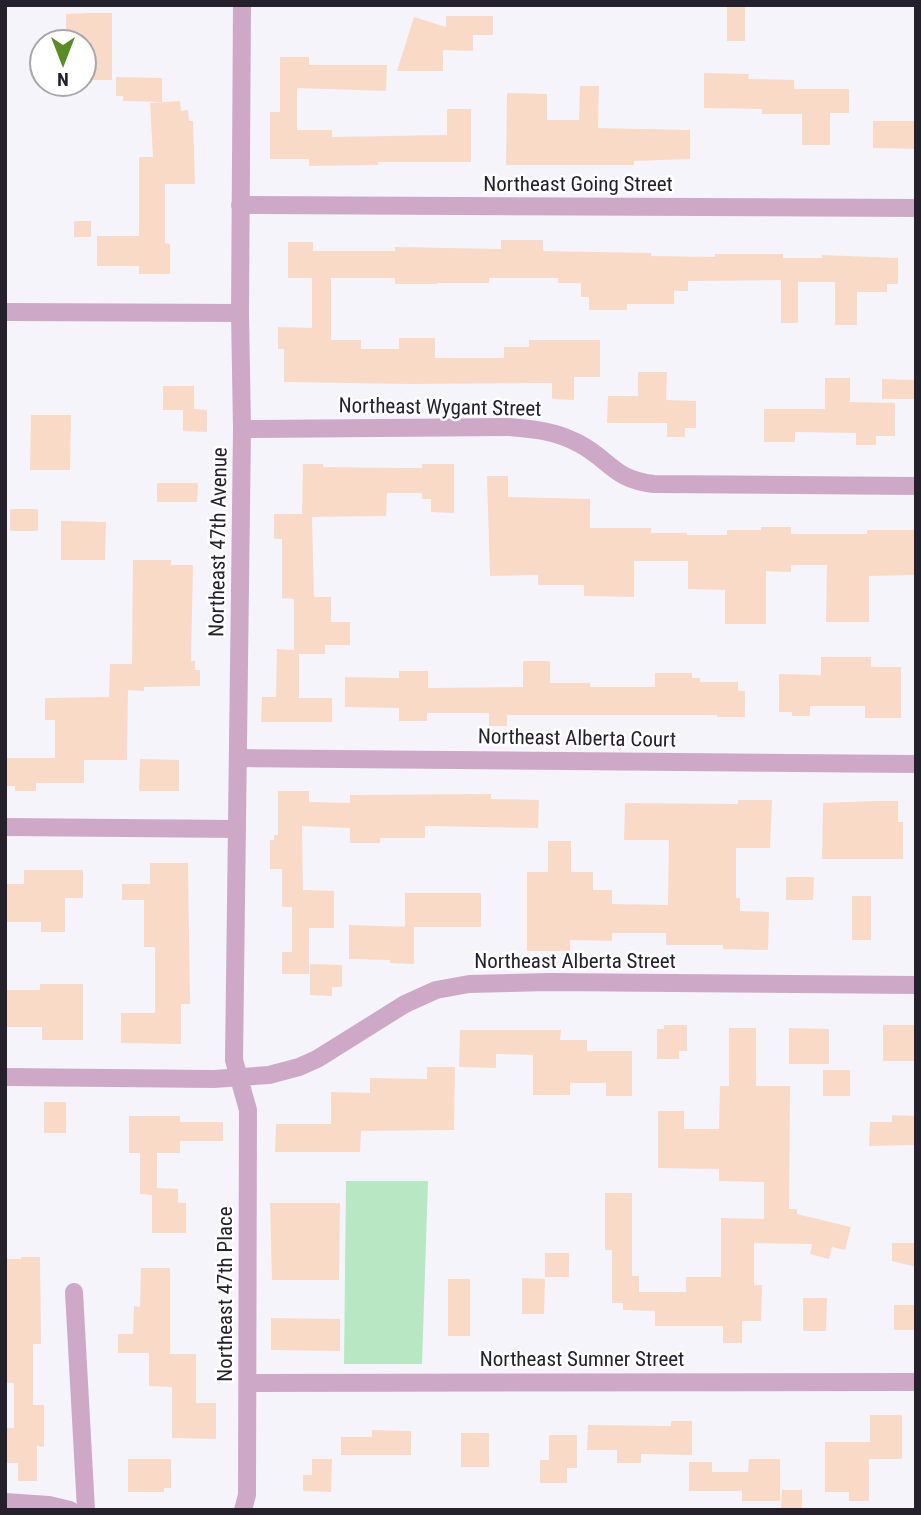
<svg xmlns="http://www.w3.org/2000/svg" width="921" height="1515" viewBox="0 0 921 1515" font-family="'Roboto Condensed',sans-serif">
<rect width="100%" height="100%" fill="#f6f4fb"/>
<path fill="#b8e7c4" d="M346,1181H428L422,1364H344Z"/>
<g fill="#f9dac7">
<rect x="727" y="5" width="18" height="36"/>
<path d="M88,13H112V80H84V42H66V14Z"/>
<path d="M446,16H493V35H473V51L443,50V71H397L414,17L446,27Z"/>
<path d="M280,57H309V65H387L386,91L297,88V130H332V137L447,135V109H471V162H378V165L309,166V159H270V112H280Z"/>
<path d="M704,73L749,74L748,79L794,80V89H849V113H830V145H802V114H762V109L704,108Z"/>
<path d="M116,77L162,78V102L123,101V96H116Z"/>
<path d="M580,86H599L598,128L690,130V159L634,161V165H506L507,93L547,94V120H579Z"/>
<path d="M180,101L181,111L188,110L189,121H193L195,184H165V243L170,244V274H139V266H97V236H139V157H153L150,103Z"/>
<path d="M873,121H916V149L873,148Z"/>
<rect x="74" y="221" width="17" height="16"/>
<path d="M501,240H543V251L651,253V256L715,257V254H783V258H822V255L898,258V284H887V292H857V325H835V282H798V323H781V280L688,281V291H674V304H627V310H589V297H581V283H558V278H489V283H437V284H395V278H331V340H361V349H399V338H435V358H504V347H529V340H600V377H574V400L552,399V383L410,384L284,382V349H278V327L312,328V278H288V242H313V251H395V247L501,249Z"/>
<path d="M638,372H667L666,400L696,401V428H685V437H667V423H607L608,396H638Z"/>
<path d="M825,378H850V402L895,403V436H876V445H856V433L795,432V442H764V409H825Z"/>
<path d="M882,379L916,380V399H882Z"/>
<path d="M163,386H194V409L207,410V432L183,431V410H163Z"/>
<path d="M31,415H71L70,470H30Z"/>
<path d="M303,464H323V467L402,468H422V464H454V513L431,512V499H422V493H387L386,516L312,517L314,597H331V622H350V645H325V654H299V698H332V722H261L262,697H276L277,649L294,650V599L282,598V539H274V514H302Z"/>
<path d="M487,476H508V497L590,499V528H651V533H687V535H727V530H761V527H791V534H867V530H916V575L869,576V622H826L827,565H791V572L766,571V624H725V590L688,589V561H634V597L584,596V585H538V575L490,576Z"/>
<path d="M157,483H198L197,502H157Z"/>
<rect x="10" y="509" width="28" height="22"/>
<path d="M61,521L106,522L105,560H61Z"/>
<path d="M133,560H171V565H193L191,661H195V670H200V686L144,687V691L128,690L127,760H84V783H36V791H15V786H7V758H55V720H45V698L109,697L110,664H132Z"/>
<path d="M821,657H871V667H901V718H865V706H810V716H792V712H779V674L821,675Z"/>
<path d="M523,661H550V683H590V687H655V673H692V678H700V682H738V691H745V717H717V715H507V726H489V713H427V721H399V708L345,707V677L399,678V671H428V688L523,687Z"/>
<path d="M140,759L179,760V791H139Z"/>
<path d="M278,791H309V802L350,803V795L491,794V799L539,800L538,828L425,826V838H380V843H350V828L302,826L303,890L334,891V928H309V974H282V952H292V907H282V869H270V840H274V835H278Z"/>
<path d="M738,800H772L770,848H736V898H740V911L769,912L768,950L723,949V945H666V933H612V941L570,940V951H527V872H548V841H571V872H593V890H612V904L668,905L669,840H624L625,803L738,804Z"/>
<path d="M874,801H898V822H903V859H822L823,803Z"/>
<path d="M150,863H188L190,1004H181V1044L121,1043V1013H155V947H144V900H122V884H150Z"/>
<path d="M24,870H83V898H65V932H41V922H5V884H24Z"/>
<path d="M786,877H814L813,900H786Z"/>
<rect x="405" y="893" width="76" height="34"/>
<rect x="852" y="896" width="19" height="44"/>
<path d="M349,925L414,927V964L390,963V960L349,959Z"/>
<path d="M310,964L342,965V987H332V996L310,995Z"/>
<path d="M40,984H83V1040H42V1027H5V990H40Z"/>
<path d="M664,1025H687V1051H679V1059H657V1029H664Z"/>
<rect x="883" y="1025" width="33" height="36"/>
<path d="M729,1028H756V1086H790L789,1209H797V1214L851,1227L845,1250L832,1247L829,1259L810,1254L812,1244L754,1243V1285H762L761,1321H742V1343H723V1326H655V1311L623,1310V1303H612V1250H605V1193H632V1276H639V1292H686V1277H721V1218L764,1219V1182L719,1181V1169L658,1168V1111H684V1129H719L720,1086H729Z"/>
<path d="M789,1028L829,1029V1064H789Z"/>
<path d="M460,1030H561L560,1040H587V1051H632V1096H606V1083H570V1095H533V1055L496,1054V1068L459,1067Z"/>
<path d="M427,1067H455L454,1130L361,1131L360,1152H275L276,1124H331V1092L370,1093V1078L427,1079Z"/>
<rect x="823" y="1070" width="27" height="26"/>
<rect x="44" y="1102" width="22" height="31"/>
<path d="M892,1115L916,1116V1145L869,1146L870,1122H892Z"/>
<path d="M129,1116H180V1122H223V1141H180V1153H157V1188L178,1189V1203H186V1233H152V1195L140,1194V1153H129Z"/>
<path d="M270,1203H340L339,1280H272Z"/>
<path d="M892,1243H916V1267L892,1261Z"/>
<rect x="545" y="1253" width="24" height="24"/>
<path d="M21,1257H40L41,1344H33V1405H44V1447L37,1446V1481H18V1463H5V1428H14V1383H5V1259H21Z"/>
<path d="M141,1268H170V1354H196V1403H216V1439L172,1438V1387L149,1386V1353H118V1334H133L134,1306L140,1307Z"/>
<path d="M522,1278L545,1279L544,1314H522Z"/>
<rect x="448" y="1279" width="22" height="57"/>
<path d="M803,1298H827L826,1331H803Z"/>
<rect x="894" y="1305" width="22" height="25"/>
<path d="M271,1318L340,1319V1351L271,1350Z"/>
<path d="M870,1415H902V1459H869V1501H849V1492H825V1442H870Z"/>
<path d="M671,1421H692V1455L641,1454V1463H617V1450H587L588,1425L671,1426Z"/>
<path d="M372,1430L411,1431V1455H341V1437H372Z"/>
<rect x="461" y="1433" width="28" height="34"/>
<path d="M549,1435H577V1468H567V1483H540V1460H549Z"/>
<path d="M128,1459H171V1488H164V1492H128Z"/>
<path d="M312,1459H332L331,1492L303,1491V1475H312Z"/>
<path d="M749,1459H780V1501H742V1491H689V1462H712V1472H748Z"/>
<path d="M782,1490H802V1510H781Z"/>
</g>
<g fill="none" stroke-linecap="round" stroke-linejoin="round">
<g stroke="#cea9c7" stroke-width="18">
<path d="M242,5L240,313L242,429L234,1060L248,1110L247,1495L243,1510"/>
<path d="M240,205L916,208"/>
<path d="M5,312L240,313"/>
<path d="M242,429L509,427C534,429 555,431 578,443C611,460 612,479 654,484L916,486"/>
<path d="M239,758L916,764"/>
<path d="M5,827L237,829"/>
<path d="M5,1077L214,1079L269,1075L299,1067L317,1059L405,1004L436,990L469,984L550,982L916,985"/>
<path d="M74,1292L86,1510"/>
<path d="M248,1383L916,1382"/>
<path d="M5,1502L49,1505L70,1510"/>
</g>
</g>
<g text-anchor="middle" stroke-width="5" stroke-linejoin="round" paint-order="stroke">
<g font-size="21" fill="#24212c" stroke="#fff">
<text x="578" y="191">Northeast Going Street</text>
<text transform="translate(440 407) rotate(1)" y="7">Northeast Wygant Street</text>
<text transform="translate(218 542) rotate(-89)" y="7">Northeast 47th Avenue</text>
<text transform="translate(577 738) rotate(1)" y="7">Northeast Alberta Court</text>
<text x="575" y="968">Northeast Alberta Street</text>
<text transform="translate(225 1294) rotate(-90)" y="7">Northeast 47th Place</text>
<text x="582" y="1366">Northeast Sumner Street</text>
</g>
</g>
<rect width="921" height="1515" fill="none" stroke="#24212c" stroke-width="14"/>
<g transform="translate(63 63) rotate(180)"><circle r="33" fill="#ffffff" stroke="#a7a6ab" stroke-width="2"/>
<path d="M0-5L12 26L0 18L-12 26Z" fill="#588c25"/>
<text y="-10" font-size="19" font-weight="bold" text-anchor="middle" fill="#24212c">N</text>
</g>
</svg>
